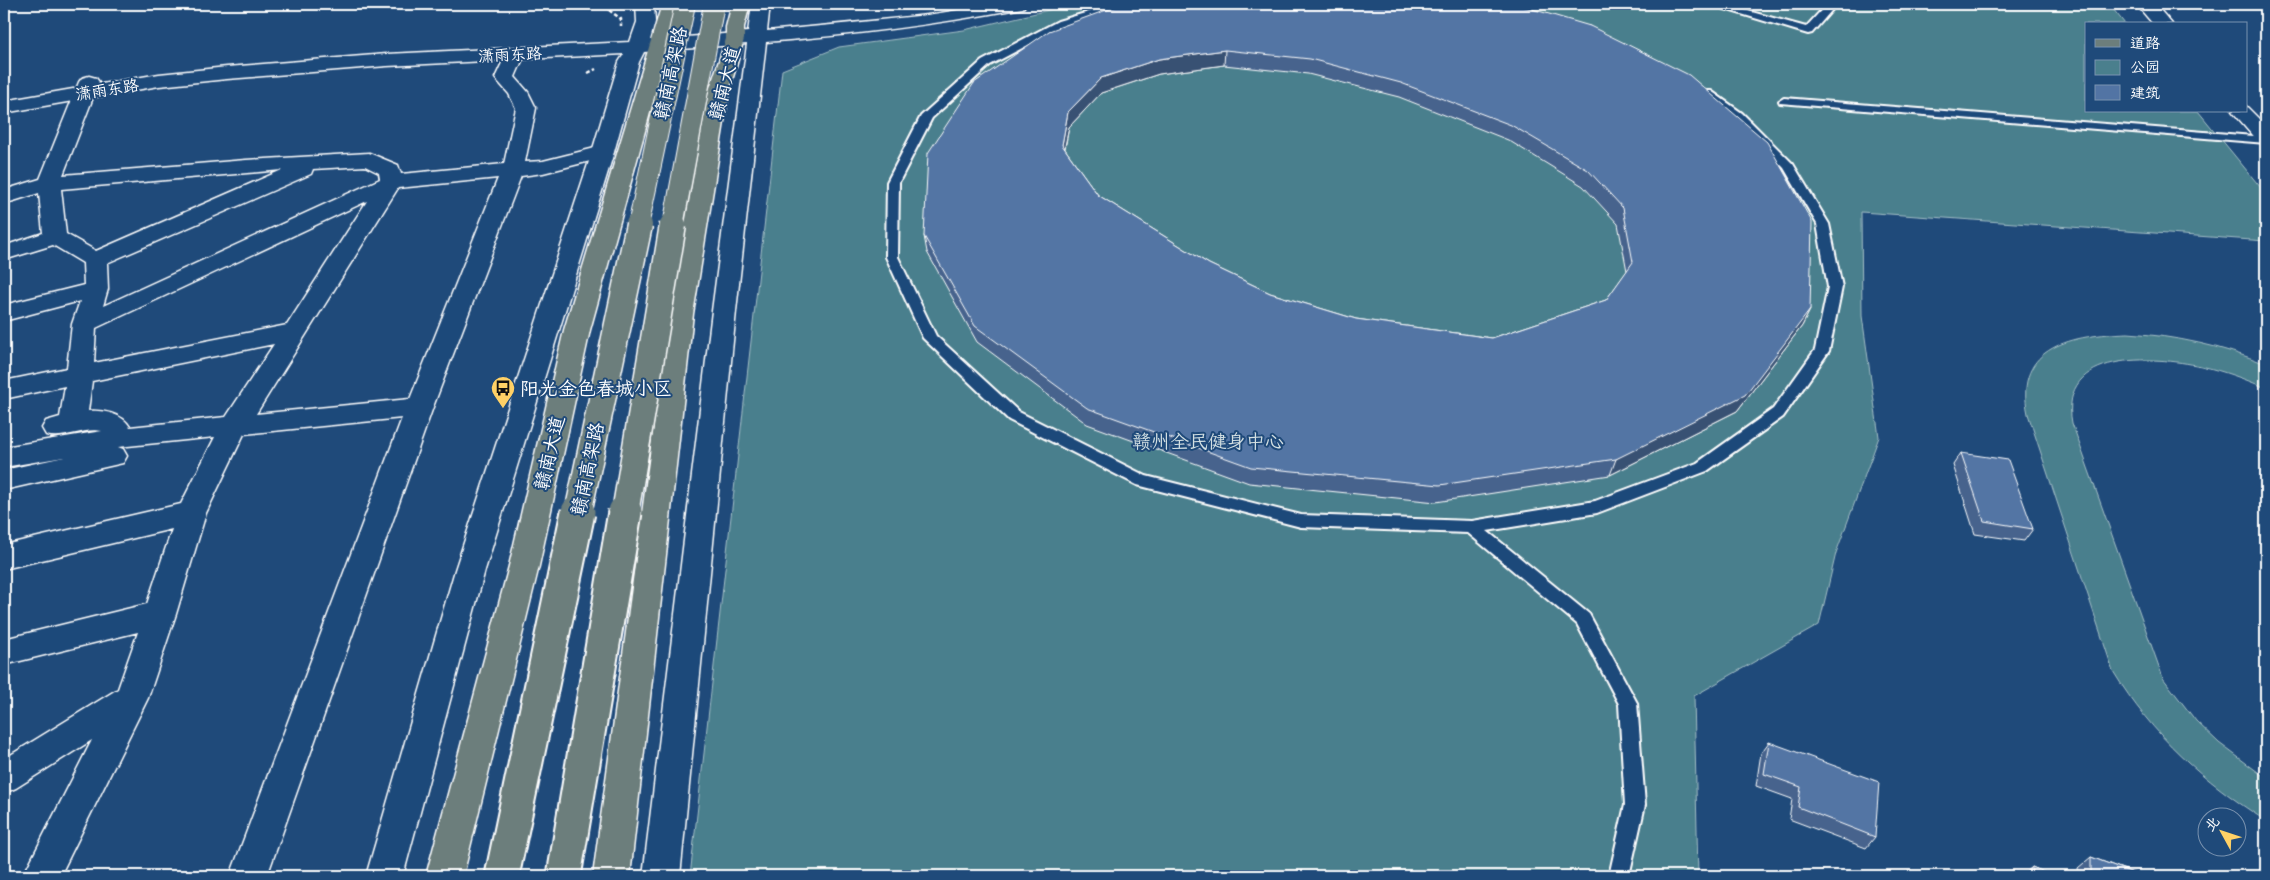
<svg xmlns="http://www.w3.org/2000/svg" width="2270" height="880" viewBox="0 0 2270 880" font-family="Itim,'LXGW WenKai TC',sans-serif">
<rect width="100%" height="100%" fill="#1f4a7a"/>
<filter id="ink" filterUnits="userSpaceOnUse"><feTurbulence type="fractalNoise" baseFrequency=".02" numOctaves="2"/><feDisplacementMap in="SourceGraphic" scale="10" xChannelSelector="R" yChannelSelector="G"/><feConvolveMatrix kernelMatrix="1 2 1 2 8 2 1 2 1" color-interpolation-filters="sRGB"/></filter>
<g filter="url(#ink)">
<g fill="#4a7f8d" stroke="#a4bfc6">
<path d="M1074,4H2109L2125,24H2086V111H2198L2266,194V241L1861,212L1862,316L1879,437L1836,553L1819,625L1694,696L1698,876H690L782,70L839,47L964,30Z"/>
<path d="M2128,333C2176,336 2222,346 2266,364V388C2245,379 2223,371 2201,366C2154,356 2058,349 2072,423L2163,678L2196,721L2219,743L2266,778V821C2203,780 2153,737 2113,671L2028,414C2013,345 2074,335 2128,333Z"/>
</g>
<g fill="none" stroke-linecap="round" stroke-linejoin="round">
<g stroke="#fff" stroke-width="4">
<g id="lane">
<path d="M1116,4H1131L1066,25L990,65L932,118L899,182L898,257L936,336L1019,412L1146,476L1301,515L1472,521L1595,501L1697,463L1773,409L1815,350L1828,287L1817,224L1784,168L1734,117L1703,95V91H1711L1742,113L1793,164L1829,224L1842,287L1829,351L1783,417L1707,471L1597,513L1487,531L1589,614L1637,703L1645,805L1629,876H1609L1625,805L1619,704L1577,624L1468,533L1301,527L1137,485L1009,420L923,338L886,257L887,182L921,116L982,61L1058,21Z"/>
<path d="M1708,4H1723L1806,27L1827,4H1837L1812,33L1808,34Z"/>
<path d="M1784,98L2266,137V143L1780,103L1779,101Z"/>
</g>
</g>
<g stroke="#fff" stroke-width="3">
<path id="street" d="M515,48L522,50L525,54L515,77L528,92L536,108L525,162L543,161L603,146L610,148L614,152L610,156L543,173L521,176L433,407L267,876H230L402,418L244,434L206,513L176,614L148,698L60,876H23L92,740L16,788L4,793V759L118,689L138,632L4,665V639L147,604L172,529L4,569V545L181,504L215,437L118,447L123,449L127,456L123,463L4,490V470L64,457L4,467V447L102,431C83,427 65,440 46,435L42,428L46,421L60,417L65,386L4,399V381L67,368L72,324L80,301L4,321V305L84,285L83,263L53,245L4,260V246L43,233L39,193L4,204V190L40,179L79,82L82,78L89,76L96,78L99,82L63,175L246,160L369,153L398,165L401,174L504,164L516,108L509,94L495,78L508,50ZM365,166L379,173L380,179L103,306L108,289L107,263L311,174L313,169ZM282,170L96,251L66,234L61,189ZM498,178L410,399L256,414L398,188ZM367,201L287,325L94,363L96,328ZM274,344L226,417L130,427C122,413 102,410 88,411L92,381Z"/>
</g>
<g stroke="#fff" stroke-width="3">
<g id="secondary">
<path d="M636,4H654L655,22L650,40L748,32L752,4H770L767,31C821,26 874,21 927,15C961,10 992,2 1026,4L1023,8L1017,9C933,25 851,35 766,42L736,311L680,876H643L712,311L747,44L644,52L639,62L614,152L485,570L403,876H366L455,570L592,152L619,62L624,54L387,66L227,79L159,86L4,113V101L159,74L227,67L387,54L630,42L637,22Z"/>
<path d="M2136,4H2155L2172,24H2153Z"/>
<path d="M2246,106L2266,126V144L2259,142L2232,111H2246Z"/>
</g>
</g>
<g stroke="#fff" stroke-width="3">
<g id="primary">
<path d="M662,4H680L590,330L539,566L463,876H426L509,566L564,330Z"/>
<path d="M732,4H750L744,27V39L729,91L693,314L630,876H593L669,314L709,91L726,39V27Z"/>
</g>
</g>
<g stroke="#fff" stroke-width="2.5" stroke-dasharray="4 2.5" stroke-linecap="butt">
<path d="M609,10L621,19V26"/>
<path d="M588,73L596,69"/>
</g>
<use href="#lane" fill="#1f4a7a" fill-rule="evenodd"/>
<use href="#street" fill="#1f4a7a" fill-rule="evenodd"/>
<use href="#secondary" fill="#1f4a7a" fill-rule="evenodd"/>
<use href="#primary" fill="#6c7e7c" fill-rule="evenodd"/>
<g stroke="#fff" stroke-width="22" stroke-linecap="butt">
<g id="highway-bridge-far2">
<path d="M638,226L685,4"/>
<path d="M673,226L714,4"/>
</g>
</g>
<g stroke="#fff" stroke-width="29" stroke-linecap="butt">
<g id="highway-bridge-far1">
<path d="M578,513L639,225"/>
<path d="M625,513L673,225"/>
</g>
</g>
<g stroke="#fff" stroke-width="37" stroke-linecap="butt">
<g id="highway-bridge">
<path d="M502,876L578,512"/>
<path d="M564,876L625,512"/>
</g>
</g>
<use href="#highway-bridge-far2" stroke="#6c7e7c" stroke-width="20"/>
<use href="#highway-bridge-far1" stroke="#6c7e7c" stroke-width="26"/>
<use href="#highway-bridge" stroke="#6c7e7c" stroke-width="33"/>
</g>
<g fill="#47648d" stroke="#fff" fill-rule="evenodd">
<path d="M1590,26L1810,310L1802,326L1737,411L1610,475L1436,502L1249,483L1087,424L977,342L927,252L924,236L1049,31ZM1224,65L1308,74L1399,97L1508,140L1583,186L1618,224L1627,271L1606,300L1492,338L1356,319L1270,293L1209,264L1098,195L1065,149L1069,127L1101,93L1159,74Z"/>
<path d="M1961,453L2033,529L2024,541L1975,534L1953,465Z"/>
<path d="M1769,742L1875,837L1866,848L1789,819L1792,799L1756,786L1761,753Z"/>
<path d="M2091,857L2141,876H2079L2078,868Z"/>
<path d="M2032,867L2053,876H2022Z"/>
</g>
<g fill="#395173" stroke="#fff">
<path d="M1225,50L1224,65L1159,74L1101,93L1069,127L1062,160V145L1068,112L1101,78L1159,59Z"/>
<path d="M1810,310L1802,326L1737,411L1610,475L1616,459Z"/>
</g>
<g fill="#5274a4" stroke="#fff" fill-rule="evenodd">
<path d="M1123,4H1515L1590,26L1689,75L1767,142L1812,222L1810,310L1745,395L1616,459L1440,485L1251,467L1087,408L975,326L924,236L928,153L974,83L1049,31ZM1225,50L1310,59L1401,83L1511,125L1588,170L1623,208L1633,262L1606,300L1492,338L1356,319L1270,293L1209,264L1098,195L1062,145L1068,112L1101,78L1159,59Z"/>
<path d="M1961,453L2008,460L2033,529L1984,521Z"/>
<path d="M1769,742L1879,782L1875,837L1798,807L1801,787L1764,774Z"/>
<path d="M2091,857L2141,876H2091Z"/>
<path d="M2032,867L2053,876H2031Z"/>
</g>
</g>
<defs>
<g id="bus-pin" transform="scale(1.25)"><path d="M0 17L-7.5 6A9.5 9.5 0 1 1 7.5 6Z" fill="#ffd166" stroke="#1f4a7a"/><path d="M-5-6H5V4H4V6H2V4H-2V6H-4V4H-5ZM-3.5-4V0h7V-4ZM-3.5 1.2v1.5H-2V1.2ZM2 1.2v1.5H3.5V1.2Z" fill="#111"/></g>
</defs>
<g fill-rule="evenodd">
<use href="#bus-pin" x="503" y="388"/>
</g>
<g text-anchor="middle" stroke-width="4" stroke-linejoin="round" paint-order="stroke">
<g font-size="16" fill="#fff" stroke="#1f4a7a">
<text transform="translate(510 54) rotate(-3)" y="6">潇雨东路</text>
<text transform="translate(107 89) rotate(-9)" y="6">潇雨东路</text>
</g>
<g font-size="19" fill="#fff" stroke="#1f4a7a">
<text transform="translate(670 73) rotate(-78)" y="7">赣南高架路</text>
<text transform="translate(724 83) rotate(-76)" y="7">赣南大道</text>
<text transform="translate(549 453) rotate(-77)" y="7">赣南大道</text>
<text transform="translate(587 469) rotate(-78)" y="7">赣南高架路</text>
</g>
<g font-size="19" fill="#fff" stroke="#1f4a7a" text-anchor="start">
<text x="520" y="395">阳光金色春城小区</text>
</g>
<g font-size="19" fill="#d2dfe2" stroke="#1f4a7a">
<text x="1208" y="448">赣州全民健身中心</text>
</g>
</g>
<rect width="2270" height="880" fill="none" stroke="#1f4a7a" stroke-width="20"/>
<rect x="10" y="10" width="2250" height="860" fill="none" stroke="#fff" stroke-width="2" filter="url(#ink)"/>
<rect x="2085" y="22" width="162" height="90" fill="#1f4a7a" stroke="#7992af"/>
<rect x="2095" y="39" width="25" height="8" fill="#6c7e7c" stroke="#7992af"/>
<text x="2130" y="48" font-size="15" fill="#ffffff">道路</text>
<rect x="2095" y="60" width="25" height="15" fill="#4a7f8d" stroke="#7992af"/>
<text x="2130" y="72" font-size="15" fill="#ffffff">公园</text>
<rect x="2095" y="85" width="25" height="15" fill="#5274a4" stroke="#7992af"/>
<text x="2130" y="98" font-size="15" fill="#ffffff">建筑</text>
<g transform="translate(2222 832) rotate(310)"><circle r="24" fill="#1f4a7a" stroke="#7992af"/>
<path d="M0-4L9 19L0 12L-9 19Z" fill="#ffd166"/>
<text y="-8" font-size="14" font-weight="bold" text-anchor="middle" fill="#ffffff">北</text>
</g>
</svg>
